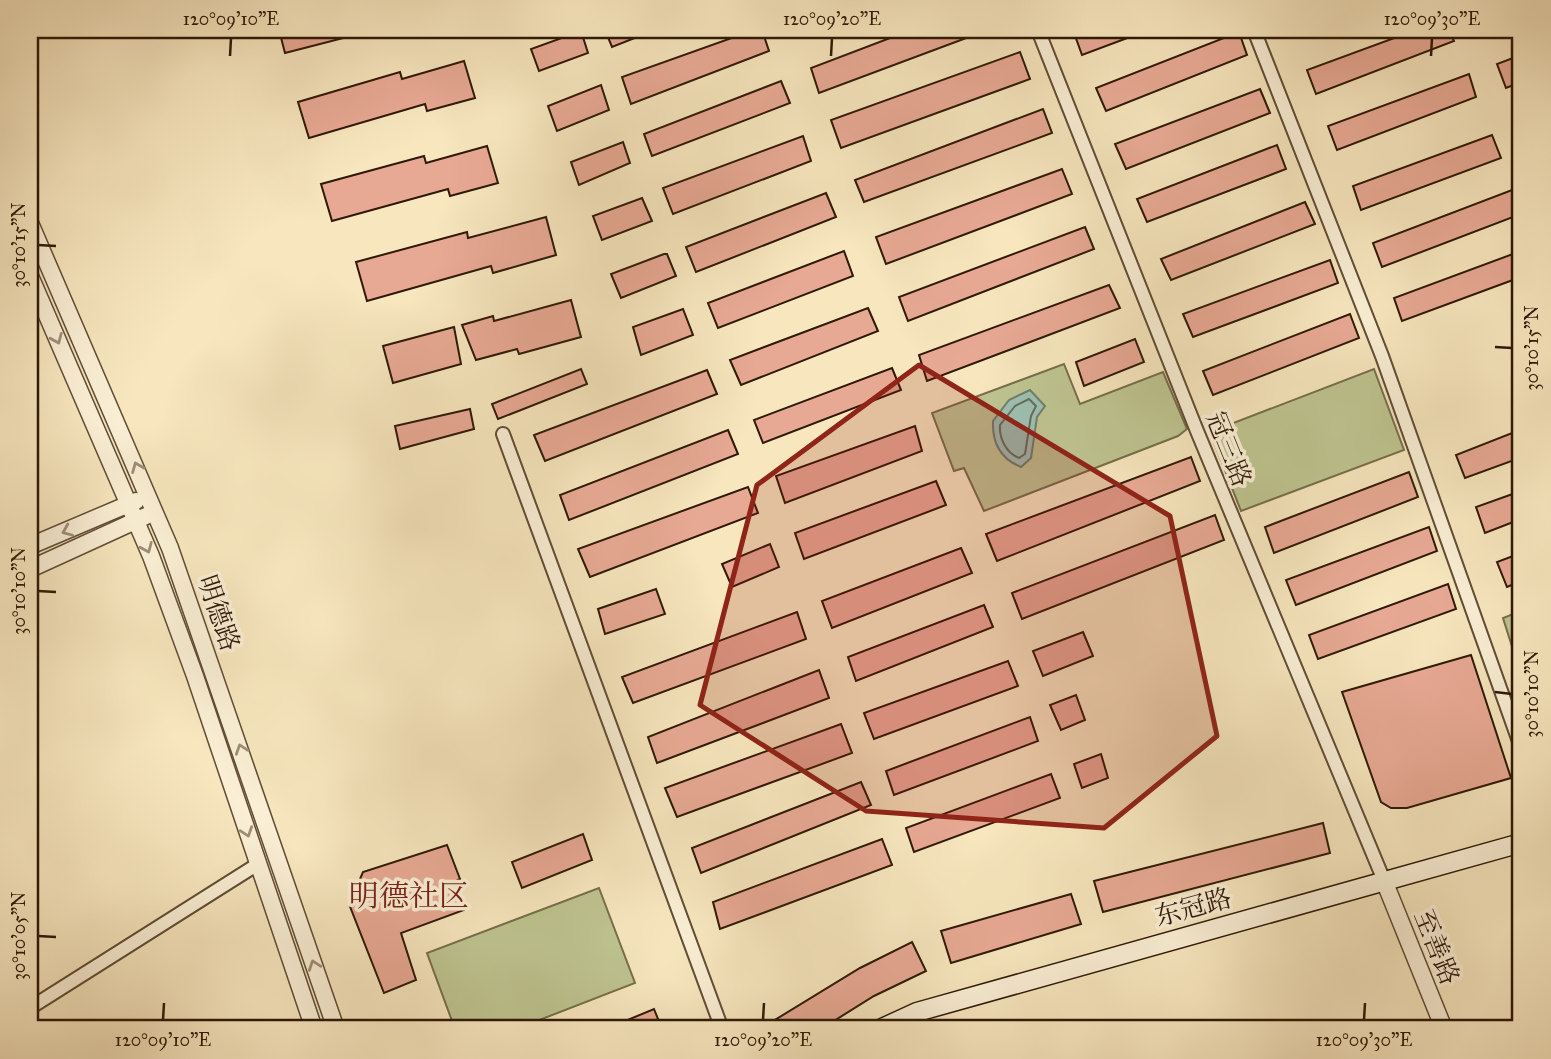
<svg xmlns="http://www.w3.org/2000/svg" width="1551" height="1059" viewBox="0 0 1551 1059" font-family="'IM FELL Great Primer','Noto Serif SC',serif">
<rect width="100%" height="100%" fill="#f7e6be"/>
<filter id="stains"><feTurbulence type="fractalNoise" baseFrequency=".00286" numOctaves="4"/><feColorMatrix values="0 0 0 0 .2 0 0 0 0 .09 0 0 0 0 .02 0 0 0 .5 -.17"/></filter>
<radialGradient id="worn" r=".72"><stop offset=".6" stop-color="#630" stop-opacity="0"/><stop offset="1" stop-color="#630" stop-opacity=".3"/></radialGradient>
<g fill="#bec490" stroke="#766e4c" stroke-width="2">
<path d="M1064,364L1080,404L1163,372L1187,429L1178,436L984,511L964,468L954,471L932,413Z"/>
<path d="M1374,369L1404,450L1241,511L1210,432Z"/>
<path d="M1521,611V675L1503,618Z"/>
<path d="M599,888L635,983L516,1029H455L427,953Z"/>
</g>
<path fill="#9dc0b1" stroke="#717d6d" stroke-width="2" d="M1030,390L1045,406L1037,417L1031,458L1021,467C1001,459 992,443 993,421L1009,400Z"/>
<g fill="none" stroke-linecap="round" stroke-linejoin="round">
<path stroke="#666c5c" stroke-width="2" d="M1029,399L1036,406L1031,416L1025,454L1019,458C1006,453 999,438 1000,425L1015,406Z"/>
</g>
<g fill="#e8a994" stroke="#2e1807" stroke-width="2">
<path d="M279,30H359V34L285,53Z"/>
<path d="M605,30H655L612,47Z"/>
<path d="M754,30H762L769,51L631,104L622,77Z"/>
<path d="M911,30L985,31L819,93L811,68Z"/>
<path d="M1073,30H1146V31L1082,55Z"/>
<path d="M1416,30H1449L1454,41L1316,94L1307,70Z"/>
<path d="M581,31L588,53L539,71L531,49Z"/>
<path d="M1239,32L1247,55L1106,111L1096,88Z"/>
<path d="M1020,52L1030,79L841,148L831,120Z"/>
<path d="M1521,55V82L1506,88L1497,64Z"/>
<path d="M464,61L475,98L427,111L425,104L309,138L298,102L400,72L402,79Z"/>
<path d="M1469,74L1476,97L1337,150L1328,126Z"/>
<path d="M781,81L790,103L652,156L644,134Z"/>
<path d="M601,85L609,110L557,131L548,106Z"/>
<path d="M1260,89L1270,113L1126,169L1115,144Z"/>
<path d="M1043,109L1052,133L864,202L855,180Z"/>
<path d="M1492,135L1501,158L1361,210L1353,186Z"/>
<path d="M803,136L811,161L673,214L663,188Z"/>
<path d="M623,142L630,163L579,185L571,162Z"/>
<path d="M1277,145L1286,169L1147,222L1137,199Z"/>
<path d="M487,146L498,183L450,196L448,189L332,221L321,184L424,156L426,163Z"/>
<path d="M1062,169L1072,194L886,264L876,237Z"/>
<path d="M1512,190L1521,214L1382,267L1373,243Z"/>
<path d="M826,193L836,217L696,272L686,247Z"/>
<path d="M642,198L652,221L602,240L593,216Z"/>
<path d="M1305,202L1315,224L1171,280L1161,259Z"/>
<path d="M546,217L556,255L493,273L491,266L367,301L356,262L467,232L468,238Z"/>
<path d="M1085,227L1094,249L908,321L899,297Z"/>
<path d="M844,251L853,276L718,328L708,303Z"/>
<path d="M1521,251V277L1402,321L1394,298Z"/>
<path d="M664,254H667L676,276L621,298L611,274Z"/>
<path d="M1330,260L1338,283L1193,337L1183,314Z"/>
<path d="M1109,285L1120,308L927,381L919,355Z"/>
<path d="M571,300L581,337L519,354L517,349L476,360L462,325L493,316L494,321Z"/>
<path d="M868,308L878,331L741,385L730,360Z"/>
<path d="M683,309L693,335L641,355L633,327Z"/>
<path d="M1350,314L1359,338L1213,395L1203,371Z"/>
<path d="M454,327L461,364L393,383L383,346Z"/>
<path d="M1135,339L1144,362L1084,386L1076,362Z"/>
<path d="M892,368L901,390L763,443L754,420Z"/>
<path d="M581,369L587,384L498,419L492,404Z"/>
<path d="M707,370L717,394L545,461L534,435Z"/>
<path d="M470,409L474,429L400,449L395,426Z"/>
<path d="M915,426L922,451L785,503L776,476Z"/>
<path d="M728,430L738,454L569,520L560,495Z"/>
<path d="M1512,433L1520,458L1465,478L1456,455Z"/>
<path d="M1191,457L1200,481L997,561L986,534Z"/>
<path d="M1409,472L1418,497L1274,553L1265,527Z"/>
<path d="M936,481L946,505L804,559L795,533Z"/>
<path d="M748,487L758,513L590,577L578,549Z"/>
<path d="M1521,491V519L1485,533L1476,507Z"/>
<path d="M1215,515L1224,540L1022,619L1012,593Z"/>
<path d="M1429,527L1437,551L1296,605L1286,580Z"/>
<path d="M770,544L779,567L732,587L722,564Z"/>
<path d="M961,548L972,573L832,628L822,601Z"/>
<path d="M1521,553V581L1507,587L1497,562Z"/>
<path d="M1448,584L1456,609L1318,659L1309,635Z"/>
<path d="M656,589L665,614L605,634L598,609Z"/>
<path d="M984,605L993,627L856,681L848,657Z"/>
<path d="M797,612L806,639L633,703L622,677Z"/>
<path d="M1083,632L1093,656L1043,676L1033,651Z"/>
<path d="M1471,655L1511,778L1407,808H1391L1381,802L1342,692Z"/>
<path d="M1008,661L1018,686L874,739L864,713Z"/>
<path d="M819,670L829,698L657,763L648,737Z"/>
<path d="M1076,695L1085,720L1061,730L1050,705Z"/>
<path d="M1030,717L1038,741L894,795L886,771Z"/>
<path d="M841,724L852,753L677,817L665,788Z"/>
<path d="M1101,754L1108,778L1082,788L1074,764Z"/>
<path d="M1051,774L1060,798L914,852L906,828Z"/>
<path d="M861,782L871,805L701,873L692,848Z"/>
<path d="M1323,823L1330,853L1103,912L1094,881Z"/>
<path d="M583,834L592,860L522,888L512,862Z"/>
<path d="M882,839L892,865L720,929L713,902Z"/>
<path d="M447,845L460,879L454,882L464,910L401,933L416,980L384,993L349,904L363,872Z"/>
<path d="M1071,894L1081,924L951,963L941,931Z"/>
<path d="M912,942L926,971L874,996L821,1029H760L860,968Z"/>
<path d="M654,1009L662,1029H606Z"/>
</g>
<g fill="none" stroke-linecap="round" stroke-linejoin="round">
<g stroke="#604c35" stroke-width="16">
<g id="minor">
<path d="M1038,30L1197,431L1385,883"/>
<path d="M1254,30L1382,356L1521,747"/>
<path d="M503,434L722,1029"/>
<path d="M30,1008L258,864"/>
</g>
</g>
<g stroke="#604c35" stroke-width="19">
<g id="tertiary">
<path d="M30,223L170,548L336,1029"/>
<path d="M30,276L151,556L195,676L314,1029"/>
<path d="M30,546L136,501"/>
<path d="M30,569L146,516"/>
<path d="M1385,883L1444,1029"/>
</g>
</g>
<g stroke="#2e1807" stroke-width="21">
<path id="secondary" d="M880,1029L917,1012L1521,843"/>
</g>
<use href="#minor" stroke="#faefd5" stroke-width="12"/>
<use href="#tertiary" stroke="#faefd5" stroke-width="16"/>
<use href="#secondary" stroke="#faefd5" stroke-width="18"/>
</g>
<defs><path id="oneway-chevron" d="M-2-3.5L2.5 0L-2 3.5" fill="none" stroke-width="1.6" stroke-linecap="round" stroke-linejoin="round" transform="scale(1.75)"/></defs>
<g stroke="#9e8e78">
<use href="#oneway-chevron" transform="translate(57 339) rotate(67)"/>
<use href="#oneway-chevron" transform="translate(137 467) rotate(-112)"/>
<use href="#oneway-chevron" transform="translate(67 531) rotate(157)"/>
<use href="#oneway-chevron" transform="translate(147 548) rotate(67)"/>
<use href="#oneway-chevron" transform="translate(241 749) rotate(-109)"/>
<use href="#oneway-chevron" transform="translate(247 832) rotate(71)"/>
<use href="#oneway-chevron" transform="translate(314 965) rotate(-109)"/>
</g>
<path fill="#8f2418" fill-opacity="0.2" stroke="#8f2418" stroke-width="5" stroke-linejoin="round" d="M919,365L1170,516L1217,736L1104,828L866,811L700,705L757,485Z"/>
<path fill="none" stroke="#2e1807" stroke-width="2.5" d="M230,56L231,38M831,56L832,38M1431,56L1432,38M38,245L56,246M1495,347L1512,348M38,591L56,592M1495,692L1512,694M38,936L56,937M163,1020L164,1003M763,1020L764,1003M1364,1020L1365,1003"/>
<g text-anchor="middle" stroke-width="7" stroke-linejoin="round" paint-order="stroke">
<g font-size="26" fill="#2e1807" stroke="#faefd5">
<text transform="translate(1229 449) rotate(68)" y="9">冠三路</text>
<text transform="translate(219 613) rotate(71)" y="9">明德路</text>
<text transform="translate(1193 907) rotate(-15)" y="9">东冠路</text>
<text transform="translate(1437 947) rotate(68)" y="9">至善路</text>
</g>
<g font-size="30" fill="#7a1f14" stroke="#faefd5">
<text x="409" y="906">明德社区</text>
</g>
</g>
<rect width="1551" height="1059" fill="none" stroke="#f7e6be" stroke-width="77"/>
<rect x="38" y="38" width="1474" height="982" fill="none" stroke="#2e1807" stroke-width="2.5"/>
<g font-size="18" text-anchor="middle" fill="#2e1807">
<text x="231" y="25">120°09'10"E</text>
<text x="832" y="25">120°09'20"E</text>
<text x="1432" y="25">120°09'30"E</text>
<text transform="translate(19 245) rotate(-90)" y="6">30°10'15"N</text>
<text transform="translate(1532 348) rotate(-90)" y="6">30°10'15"N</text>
<text transform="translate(19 591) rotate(-90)" y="6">30°10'10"N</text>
<text transform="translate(1532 694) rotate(-90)" y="6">30°10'10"N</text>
<text transform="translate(19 936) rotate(-90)" y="6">30°10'05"N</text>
<text x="163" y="1046">120°09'10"E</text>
<text x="763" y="1046">120°09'20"E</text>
<text x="1364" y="1046">120°09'30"E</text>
</g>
<rect width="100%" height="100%" filter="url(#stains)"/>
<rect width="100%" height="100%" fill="url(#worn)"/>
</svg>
